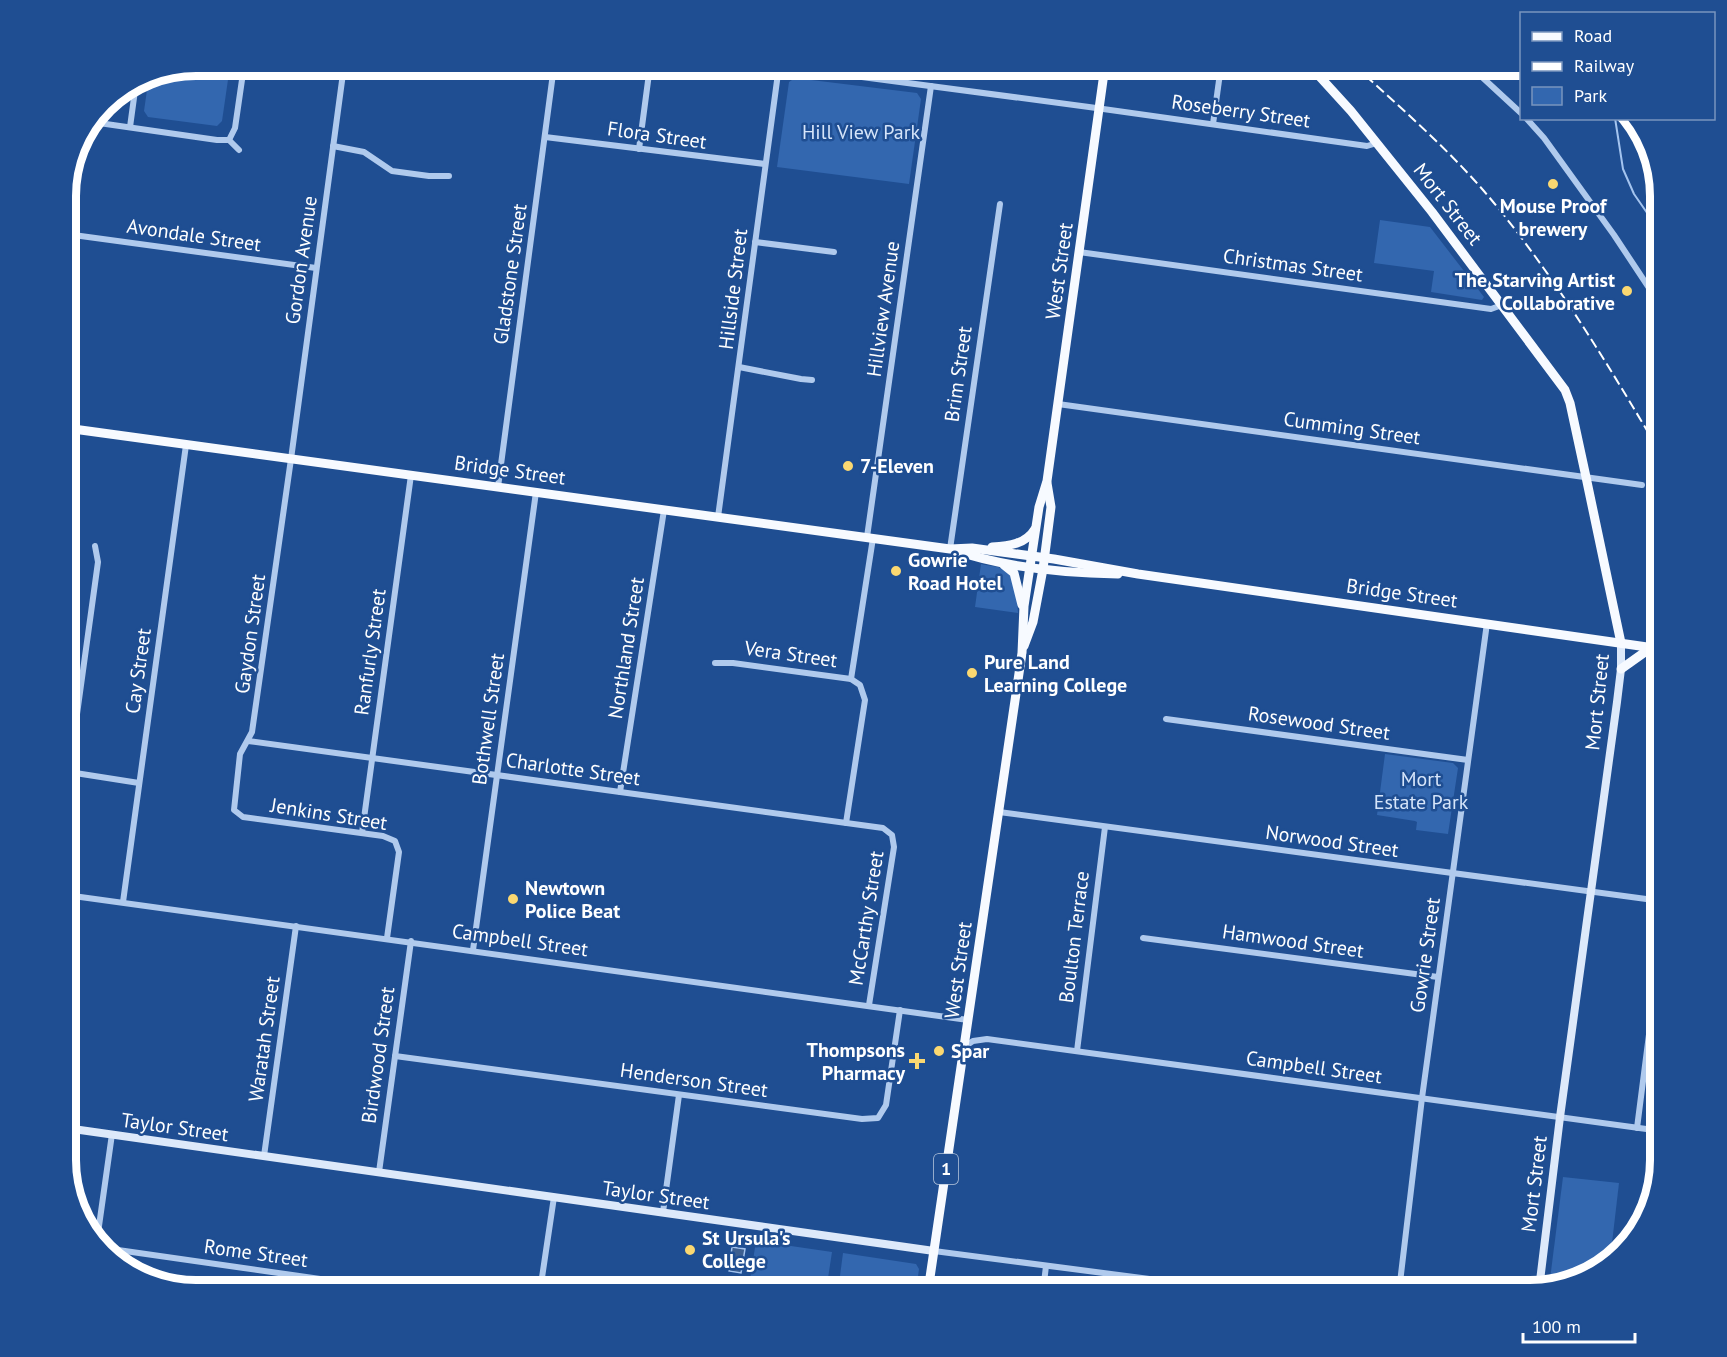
<svg xmlns="http://www.w3.org/2000/svg" width="1727" height="1357" viewBox="0 0 1727 1357" font-family="'PT Sans',sans-serif">
<rect width="100%" height="100%" fill="#1f4e92"/>
<g fill="#3367af">
<path d="M197,66H230L222,121L217,126L148,117L144,111L149,76Z"/>
<path d="M795,78L917,93L921,99L909,184L777,167L789,82Z"/>
<path d="M1380,220L1430,227L1484,297L1482,300L1431,292L1434,271L1374,263Z"/>
<path d="M981,564C989,566 999,566 1006,570C1017,577 1017,601 1018,613L975,607Z"/>
<path d="M1385,754L1453,763L1458,768L1448,834L1416,830L1417,822L1415,821L1377,815Z"/>
<path d="M1563,1177L1619,1183L1610,1260L1588,1278L1549,1287Z"/>
<path d="M756,1241L832,1252L826,1291H734L735,1282L741,1283L742,1279L750,1280Z"/>
<path d="M843,1253L916,1264L919,1269L916,1291H838Z"/>
</g>
<path fill="#3d5f90" stroke="#a4c4ef" stroke-width="1.5" d="M732,1247L745,1249L741,1273L729,1271Z"/>
<g fill="none" stroke-linecap="round" stroke-linejoin="round">
<path stroke="#a4c4ef" stroke-width="2" d="M1615,118L1623,169L1634,194L1661,233"/>
<g stroke="#b0caed" stroke-width="6">
<path d="M344,66L291,459L252,732L240,754L234,810L243,817L383,836L395,841L399,852L387,938"/>
<path d="M779,66L1089,107L1367,146L1377,143"/>
<path d="M1470,66L1522,114"/>
<path d="M1526,118L1544,138L1614,235L1661,306"/>
<path d="M92,122L217,140H229L239,150"/>
<path d="M1213,124L1221,66"/>
<path d="M130,127L136,83"/>
<path d="M545,137L765,164"/>
<path d="M229,140L235,128L244,66"/>
<path d="M333,146L364,152L392,171L429,176H449"/>
<path d="M639,149L650,66"/>
<path d="M66,234L316,268"/>
<path d="M755,242L834,252"/>
<path d="M1079,252L1491,309L1502,305"/>
<path d="M739,367L801,379L812,380"/>
<path d="M1058,404L1642,485"/>
<path d="M498,487L554,66"/>
<path d="M718,517L779,66"/>
<path d="M867,537L931,86"/>
<path d="M95,546L98,562L69,772L139,783"/>
<path d="M950,549L1000,204"/>
<path d="M715,663H733L851,679L860,685L865,700L846,823"/>
<path d="M851,679L873,538"/>
<path d="M1166,719L1468,760"/>
<path d="M248,741L883,828L892,835L894,847L869,1005"/>
<path d="M620,792L664,510"/>
<path d="M999,812L1661,901"/>
<path d="M362,833L411,475"/>
<path d="M66,895L968,1020"/>
<path d="M123,902L186,445"/>
<path d="M1143,938L1438,977"/>
<path d="M473,950L536,492"/>
<path d="M964,1047L973,1041L987,1039L1661,1131"/>
<path d="M1077,1051L1105,827"/>
<path d="M395,1056L862,1119L878,1118L886,1105L900,1010"/>
<path d="M1637,1128L1661,941"/>
<path d="M264,1156L296,926"/>
<path d="M379,1172L411,941"/>
<path d="M663,1212L679,1095"/>
<path d="M97,1240L112,1134"/>
<path d="M104,1248L404,1291"/>
<path d="M934,1251L1242,1291"/>
<path d="M540,1291L554,1197"/>
<path d="M1043,1291L1046,1266"/>
<path d="M1160,1291L1162,1281"/>
<path d="M1399,1291L1422,1098L1487,623"/>
</g>
<g stroke="#dde9fa" stroke-width="8">
<path d="M66,1128L934,1251"/>
<path d="M1539,1289L1560,1117L1617,702L1621,669V643"/>
</g>
<g stroke="#f7faff" stroke-width="9">
<path d="M1310,66L1351,111L1432,212L1565,390L1570,403L1586,477L1621,643"/>
<path d="M66,428L950,549L972,548L1054,559L1138,574L1661,649"/>
<path d="M992,547C1009,546 1026,544 1035,529"/>
<path d="M954,550C1005,568 1063,573 1118,574"/>
<path d="M1004,565L1014,573L1022,605"/>
<path d="M1024,646L1033,622L1043,569L1051,507L1047,483"/>
<path d="M1621,669L1652,647"/>
<path d="M928,1291L1022,653L1024,606L1039,507L1047,481L1105,66"/>
</g>
<path stroke="#fff" stroke-width="2" stroke-dasharray="10 4.5" stroke-linecap="butt" d="M1355,66C1403,110 1453,153 1494,203C1558,281 1610,368 1661,454"/>
</g>
<g fill="#fbd871" stroke="#1f4e92" stroke-width="2">
<circle cx="1553" cy="184" r="6"/>
<circle cx="1627" cy="291" r="6"/>
<circle cx="848" cy="466" r="6"/>
<circle cx="896" cy="571" r="6"/>
<circle cx="972" cy="673" r="6"/>
<circle cx="513" cy="899" r="6"/>
<circle cx="939" cy="1051" r="6"/>
<path d="M914 1052h6v6h6v6h-6v6h-6v-6h-6v-6h6z"/>
<circle cx="690" cy="1250" r="6"/>
</g>
<g text-anchor="middle" stroke-width="5" stroke-linejoin="round" paint-order="stroke">
<rect fill="#1f4e92" stroke="#bccade" stroke-width="1.5" x="934" y="1154" width="24" height="30" rx="4.5"/>
<g font-size="18" font-weight="bold" fill="#fff">
<text x="946" y="1175">1</text>
</g>
<g font-size="20" fill="#fff" stroke="#1f4e92">
<text transform="translate(1241 111) rotate(8)" y="7">Roseberry Street</text>
<text transform="translate(657 135) rotate(8)" y="7">Flora Street</text>
<text transform="translate(1448 204) rotate(52)" y="7">Mort Street</text>
<text transform="translate(194 235) rotate(8)" y="7">Avondale Street</text>
<text transform="translate(301 260) rotate(-82)" y="7">Gordon Avenue</text>
<text transform="translate(1293 265) rotate(8)" y="7">Christmas Street</text>
<text transform="translate(1059 271) rotate(-82)" y="7">West Street</text>
<text transform="translate(510 274) rotate(-82)" y="7">Gladstone Street</text>
<text transform="translate(733 289) rotate(-83)" y="7">Hillside Street</text>
<text transform="translate(883 309) rotate(-82)" y="7">Hillview Avenue</text>
<text transform="translate(958 374) rotate(-82)" y="7">Brim Street</text>
<text transform="translate(1352 428) rotate(8)" y="7">Cumming Street</text>
<text transform="translate(510 470) rotate(8)" y="7">Bridge Street</text>
<text transform="translate(1402 593) rotate(8)" y="7">Bridge Street</text>
<text transform="translate(250 634) rotate(-82)" y="7">Gaydon Street</text>
<text transform="translate(626 648) rotate(-81)" y="7">Northland Street</text>
<text transform="translate(370 652) rotate(-82)" y="7">Ranfurly Street</text>
<text transform="translate(791 654) rotate(8)" y="7">Vera Street</text>
<text transform="translate(138 671) rotate(-82)" y="7">Cay Street</text>
<text transform="translate(1597 702) rotate(-84)" y="7">Mort Street</text>
<text transform="translate(488 719) rotate(-82)" y="7">Bothwell Street</text>
<text transform="translate(1319 723) rotate(8)" y="7">Rosewood Street</text>
<text transform="translate(573 769) rotate(8)" y="7">Charlotte Street</text>
<text transform="translate(329 814) rotate(9)" y="7">Jenkins Street</text>
<text transform="translate(1332 841) rotate(8)" y="7">Norwood Street</text>
<text transform="translate(866 918) rotate(-81)" y="7">McCarthy Street</text>
<text transform="translate(1074 937) rotate(-83)" y="7">Boulton Terrace</text>
<text transform="translate(520 940) rotate(8)" y="7">Campbell Street</text>
<text transform="translate(1293 941) rotate(8)" y="7">Hamwood Street</text>
<text transform="translate(1425 955) rotate(-82)" y="7">Gowrie Street</text>
<text transform="translate(958 970) rotate(-82)" y="7">West Street</text>
<text transform="translate(264 1039) rotate(-82)" y="7">Waratah Street</text>
<text transform="translate(378 1055) rotate(-82)" y="7">Birdwood Street</text>
<text transform="translate(1314 1067) rotate(8)" y="7">Campbell Street</text>
<text transform="translate(694 1080) rotate(8)" y="7">Henderson Street</text>
<text transform="translate(175 1127) rotate(8)" y="7">Taylor Street</text>
<text transform="translate(1534 1184) rotate(-83)" y="7">Mort Street</text>
<text transform="translate(656 1195) rotate(8)" y="7">Taylor Street</text>
<text transform="translate(256 1253) rotate(8)" y="7">Rome Street</text>
</g>
<g font-size="20" fill="#d6e5fa" stroke="#1f4e92">
<text x="861" y="139">Hill View Park</text>
<text x="1421" y="786">Mort<tspan x="1421" dy="23">Estate Park</tspan></text>
</g>
<g font-size="20" font-weight="bold" fill="#fff" stroke="#1f4e92" text-anchor="start">
<text x="1553" y="213" text-anchor="middle">Mouse Proof<tspan x="1553" dy="23">brewery</tspan></text>
<text x="1615" y="287" text-anchor="end">The Starving Artist<tspan x="1615" dy="23">Collaborative</tspan></text>
<text x="860" y="473">7-Eleven</text>
<text x="908" y="567">Gowrie<tspan x="908" dy="23">Road Hotel</tspan></text>
<text x="984" y="669">Pure Land<tspan x="984" dy="23">Learning College</tspan></text>
<text x="525" y="895">Newtown<tspan x="525" dy="23">Police Beat</tspan></text>
<text x="905" y="1057" text-anchor="end">Thompsons<tspan x="905" dy="23">Pharmacy</tspan></text>
<text x="951" y="1058">Spar</text>
<text x="702" y="1245">St Ursula's<tspan x="702" dy="23">College</tspan></text>
</g>
</g>
<path d="M0 0H1727V1357H0ZM196 76H1530A120 120 0 0 1 1650 196V1160A120 120 0 0 1 1530 1280H196A120 120 0 0 1 76 1160V196A120 120 0 0 1 196 76Z" fill="#1f4e92" fill-rule="evenodd"/>
<path fill="none" stroke="#fff" stroke-width="8" d="M196 76H1530A120 120 0 0 1 1650 196V1160A120 120 0 0 1 1530 1280H196A120 120 0 0 1 76 1160V196A120 120 0 0 1 196 76Z"/>
<rect x="1520" y="12" width="195" height="108" fill="#1f4e92" stroke="#7995be" stroke-width="1.5"/>
<rect x="1532" y="32" width="30" height="9" fill="#f7faff" stroke="#7995be" stroke-width="1.5"/>
<text x="1574" y="42" font-size="18" fill="#ffffff">Road</text>
<rect x="1532" y="62" width="30" height="9" fill="#ffffff" stroke="#7995be" stroke-width="1.5"/>
<text x="1574" y="72" font-size="18" fill="#ffffff">Railway</text>
<rect x="1532" y="87" width="30" height="18" fill="#3367af" stroke="#7995be" stroke-width="1.5"/>
<text x="1574" y="102" font-size="18" fill="#ffffff">Park</text>
<path d="M1523 1333v9h112v-9" fill="none" stroke="#ffffff" stroke-width="3"/>
<text x="1532" y="1333" font-size="18" fill="#ffffff" stroke="#1f4e92" stroke-width="4.5" paint-order="stroke">100 m</text>
</svg>
